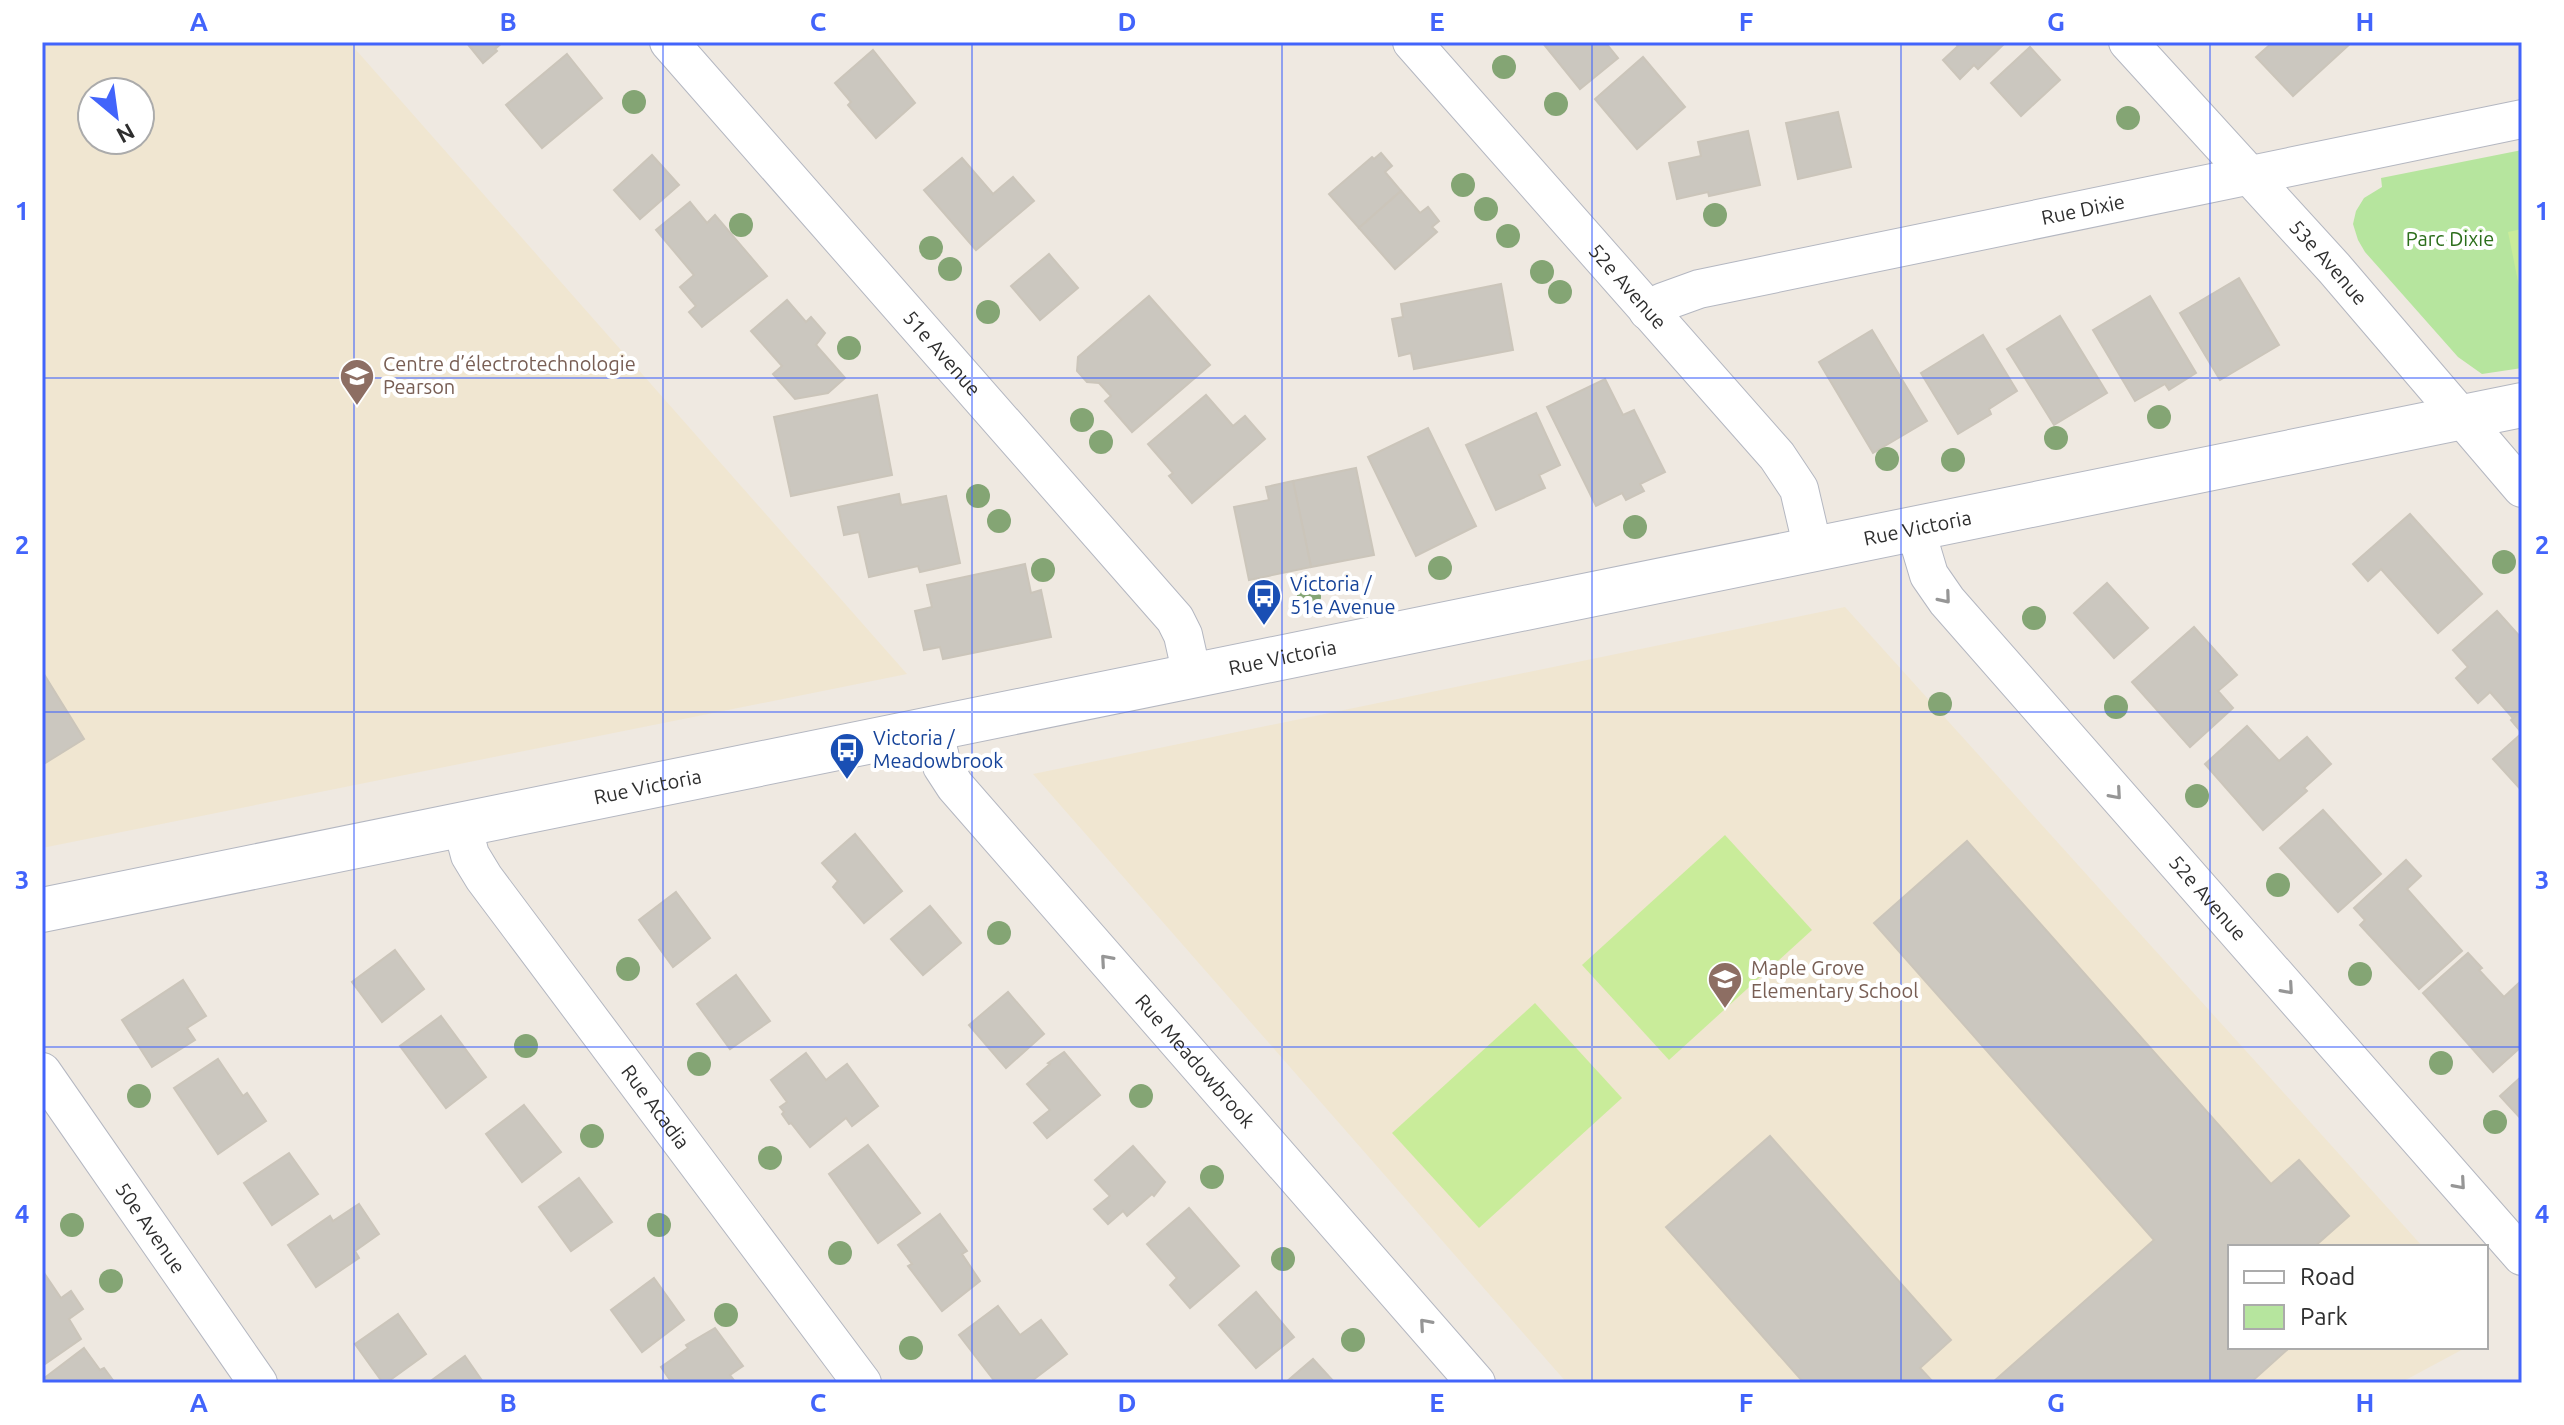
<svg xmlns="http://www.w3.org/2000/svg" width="2564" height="1425" viewBox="0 0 2564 1425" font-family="Ubuntu,sans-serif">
<rect width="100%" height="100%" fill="#efe9e1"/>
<g fill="#f0e6d1" fill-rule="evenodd">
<path d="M42,42H349L907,674L42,848ZM92,92H140V140H92Z"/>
<path d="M1845,607L2423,1247H2230V1347H2467L2400,1383H1567L1033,774Z"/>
</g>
<path fill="#b6e59e" d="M2522,150V368L2482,374L2458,357L2365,252L2358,240L2353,224L2356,211L2364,198L2382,187L2381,178Z"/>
<g fill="#c9ec9a">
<path d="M2522,229V301L2508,232Z"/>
<path d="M1725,835L1812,930L1669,1060L1582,965Z"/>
<path d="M1535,1003L1622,1098L1479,1228L1392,1133Z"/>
</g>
<g fill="#cbc7bf" stroke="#cbc5ba" stroke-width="2">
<path d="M466,42H503L495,49L497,51L483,63Z"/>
<path d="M1542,42H1605L1618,58L1580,89Z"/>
<path d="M1954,42H2006L1978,69L1974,65L1960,79L1943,60L1958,46Z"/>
<path d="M2273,42H2352L2293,96L2256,57Z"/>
<path d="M2030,47L2060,80L2021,116L1991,83Z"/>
<path d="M873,50L915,103L876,138L848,105L851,102L835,83Z"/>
<path d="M567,54L602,98L542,148L506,105Z"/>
<path d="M1643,57L1685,107L1637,149L1595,99Z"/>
<path d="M1838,112L1851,167L1798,179L1786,123Z"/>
<path d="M1748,131L1760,185L1709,196L1708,192L1677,199L1669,163L1701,156L1698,142Z"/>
<path d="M1381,153L1392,166L1385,172L1401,191L1359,228L1329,194L1372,157L1374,159Z"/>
<path d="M652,155L679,185L640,219L614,190Z"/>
<path d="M962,158L993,194L1013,177L1034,201L976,250L924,190Z"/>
<path d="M1401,191L1420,213L1428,207L1439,221L1432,227L1437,232L1395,269L1359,228Z"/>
<path d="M690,202L707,223L715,215L767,276L702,327L689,312L696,306L680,287L694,275L656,230Z"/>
<path d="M1049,254L1078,288L1040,320L1011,286Z"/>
<path d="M2239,278L2279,345L2220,380L2180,313Z"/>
<path d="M1501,284L1513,350L1414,369L1411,353L1399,356L1392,319L1403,317L1401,304Z"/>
<path d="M1149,296L1210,365L1132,432L1105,401L1111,396L1099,383L1087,382L1077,371L1078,357Z"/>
<path d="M2150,296L2196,373L2169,390L2165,384L2135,401L2093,330Z"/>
<path d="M787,300L806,322L811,317L825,333L816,345L845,378L828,393L795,399L773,374L782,366L751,331Z"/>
<path d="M2060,316L2107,393L2054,425L2007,349Z"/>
<path d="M1872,330L1927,421L1873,453L1819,362Z"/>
<path d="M1983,335L2017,391L1989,409L1991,414L1958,434L1921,373Z"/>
<path d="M1605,379L1623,415L1634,410L1665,472L1640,484L1644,491L1626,500L1622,493L1596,506L1547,407Z"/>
<path d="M877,395L892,475L791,496L774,417Z"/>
<path d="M1206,395L1233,426L1245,416L1265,439L1192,503L1169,476L1173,473L1148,444Z"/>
<path d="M1536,413L1560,465L1539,475L1545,488L1496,510L1466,445Z"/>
<path d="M1428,428L1476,526L1416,556L1368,457Z"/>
<path d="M1356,468L1374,555L1311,567L1293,481Z"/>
<path d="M1293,481L1311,567L1249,580L1234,507L1269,500L1266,487Z"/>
<path d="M899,494L901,505L946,496L960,563L920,572L918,566L869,577L859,532L844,535L838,507Z"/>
<path d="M2410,514L2482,594L2438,633L2381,569L2368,581L2353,564Z"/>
<path d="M1025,564L1031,593L1041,590L1051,637L943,659L940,647L924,650L915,611L932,607L927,585Z"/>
<path d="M2107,583L2148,628L2114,658L2074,613Z"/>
<path d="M2497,611L2522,639V708L2512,717L2490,692L2478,703L2456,678L2468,667L2453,650Z"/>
<path d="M2194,627L2237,675L2218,691L2233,708L2190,747L2132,682Z"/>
<path d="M42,671L84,739L42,765Z"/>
<path d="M2522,710V791L2493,759L2522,733L2511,720Z"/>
<path d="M2247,726L2279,761L2307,737L2331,764L2304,788L2307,791L2263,830L2205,764Z"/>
<path d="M2323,810L2381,874L2338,912L2280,848Z"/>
<path d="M855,834L902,891L864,923L833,887L838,881L822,863Z"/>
<path d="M1967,841L2271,1184L2299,1160L2349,1216L2314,1247H2230V1347H2287L2288,1349L2250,1383H1992L2154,1240L1874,923Z"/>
<path d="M2406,860L2421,876L2407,889L2462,951L2419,989L2360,925L2365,920L2354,908Z"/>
<path d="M676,892L710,938L673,967L639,920Z"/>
<path d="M930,906L961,943L923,975L891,939Z"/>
<path d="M395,950L424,989L382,1022L352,982Z"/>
<path d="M2468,953L2482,968L2479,970L2504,997L2520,982L2522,984V1046L2493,1072L2423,993Z"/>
<path d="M736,975L770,1021L730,1049L697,1004Z"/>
<path d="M183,980L206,1016L187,1028L195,1040L152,1067L122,1020Z"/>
<path d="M1008,992L1044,1034L1006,1068L969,1025Z"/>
<path d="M441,1016L486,1077L446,1108L400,1046Z"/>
<path d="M1064,1052L1100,1095L1047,1138L1034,1123L1050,1110L1027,1084L1050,1064L1048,1063Z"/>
<path d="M806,1053L826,1080L847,1064L878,1106L852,1126L846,1118L810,1147L791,1123L789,1124L782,1114L784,1112L780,1107L787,1102L771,1080Z"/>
<path d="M218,1059L243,1096L247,1093L266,1121L218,1154L174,1088Z"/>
<path d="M2522,1076V1120L2500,1096Z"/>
<path d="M524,1105L561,1152L522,1182L486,1134Z"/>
<path d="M1770,1136L1951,1340L1920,1368L1934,1383H1804L1666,1227Z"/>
<path d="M868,1145L920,1213L878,1243L829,1174Z"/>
<path d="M1133,1146L1165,1182L1154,1196L1152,1194L1127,1216L1123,1211L1108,1224L1094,1209L1110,1196L1095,1180Z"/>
<path d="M289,1153L318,1194L272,1225L244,1183Z"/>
<path d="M579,1178L612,1222L571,1251L539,1207Z"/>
<path d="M359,1204L379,1234L355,1251L359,1258L316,1287L288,1245L330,1216L333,1221Z"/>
<path d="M1189,1208L1239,1266L1190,1308L1170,1285L1177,1278L1147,1244Z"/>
<path d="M940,1214L967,1251L962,1254L980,1281L942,1311L908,1266L912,1264L898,1245Z"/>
<path d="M42,1270L61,1298L71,1291L83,1309L69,1319L81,1339L42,1366Z"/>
<path d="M654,1278L684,1320L642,1352L611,1310Z"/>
<path d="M1256,1292L1294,1337L1256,1368L1219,1325Z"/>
<path d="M998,1306L1020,1335L1041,1320L1067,1354L1029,1383H996L959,1335Z"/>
<path d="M398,1314L426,1354L386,1383H383L355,1344Z"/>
<path d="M715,1328L743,1366L730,1375L736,1383H672L661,1367L688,1348L686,1345Z"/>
<path d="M84,1348L100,1370L104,1368L115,1383H47L43,1379Z"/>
<path d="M465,1356L483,1382L428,1383Z"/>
<path d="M1313,1359L1335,1383H1285Z"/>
</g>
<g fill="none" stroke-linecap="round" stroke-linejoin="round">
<g stroke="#b4b7c1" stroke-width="40">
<g id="street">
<path id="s1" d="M669,42L1175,619L1183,635L1192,675"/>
<path id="s2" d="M1412,42L1777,456L1799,489L1813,549"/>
<path id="s3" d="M2128,42L2334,268L2522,488"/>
<path id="s4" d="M1648,311L1663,302L1699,289L2522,119"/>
<path id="s5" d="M1915,528L1929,575L1947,601L2522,1256"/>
<path id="s6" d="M933,728L942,766L955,786L1476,1383"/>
<path id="s7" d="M462,825L470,855L484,878L862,1383"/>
<path id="s8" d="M42,1072L258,1383"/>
</g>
</g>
<g stroke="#b4b7c1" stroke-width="46">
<g id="secondary">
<path id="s9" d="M42,910L2522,405"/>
</g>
</g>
<use href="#street" stroke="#fff" stroke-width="38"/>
<use href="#secondary" stroke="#fff" stroke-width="44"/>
</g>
<g fill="#84a574">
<circle cx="1504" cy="67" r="12"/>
<circle cx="634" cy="102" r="12"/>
<circle cx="1556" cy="104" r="12"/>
<circle cx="2128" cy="118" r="12"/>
<circle cx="1463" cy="185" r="12"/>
<circle cx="1486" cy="209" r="12"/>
<circle cx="1715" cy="215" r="12"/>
<circle cx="741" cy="225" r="12"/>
<circle cx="1508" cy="236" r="12"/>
<circle cx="931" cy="248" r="12"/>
<circle cx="950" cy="269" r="12"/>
<circle cx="1542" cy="272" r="12"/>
<circle cx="1560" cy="292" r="12"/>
<circle cx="988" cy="312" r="12"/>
<circle cx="849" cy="348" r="12"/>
<circle cx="2159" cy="417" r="12"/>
<circle cx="1082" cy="420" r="12"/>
<circle cx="2056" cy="438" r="12"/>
<circle cx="1101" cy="442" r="12"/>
<circle cx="1887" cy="459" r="12"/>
<circle cx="1953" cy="460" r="12"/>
<circle cx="978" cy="496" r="12"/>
<circle cx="999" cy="521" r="12"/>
<circle cx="1635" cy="527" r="12"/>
<circle cx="2504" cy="562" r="12"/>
<circle cx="1440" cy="568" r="12"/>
<circle cx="1043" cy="570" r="12"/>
<circle cx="1309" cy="597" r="12"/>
<circle cx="2034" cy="618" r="12"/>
<circle cx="1940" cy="704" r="12"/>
<circle cx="2116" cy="707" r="12"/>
<circle cx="2197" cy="796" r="12"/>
<circle cx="2278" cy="885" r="12"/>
<circle cx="999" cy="933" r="12"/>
<circle cx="628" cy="969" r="12"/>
<circle cx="2360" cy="974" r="12"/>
<circle cx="526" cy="1046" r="12"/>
<circle cx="2441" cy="1063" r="12"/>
<circle cx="699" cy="1064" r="12"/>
<circle cx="139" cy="1096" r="12"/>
<circle cx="1141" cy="1096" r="12"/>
<circle cx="2495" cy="1122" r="12"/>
<circle cx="592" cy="1136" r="12"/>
<circle cx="770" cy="1158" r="12"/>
<circle cx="1212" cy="1177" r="12"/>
<circle cx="72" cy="1225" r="12"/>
<circle cx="659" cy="1225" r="12"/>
<circle cx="840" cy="1253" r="12"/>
<circle cx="1283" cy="1259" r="12"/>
<circle cx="111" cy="1281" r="12"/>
<circle cx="726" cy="1315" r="12"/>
<circle cx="1353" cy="1340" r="12"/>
<circle cx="911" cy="1348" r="12"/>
</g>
<defs><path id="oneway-chevron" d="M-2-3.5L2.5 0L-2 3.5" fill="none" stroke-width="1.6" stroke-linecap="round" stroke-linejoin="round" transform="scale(2)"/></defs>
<g stroke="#969696">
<use href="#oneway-chevron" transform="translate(1945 598) rotate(50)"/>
<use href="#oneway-chevron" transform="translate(2116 794) rotate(49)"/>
<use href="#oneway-chevron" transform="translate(1106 960) rotate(-131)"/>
<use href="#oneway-chevron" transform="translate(2288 989) rotate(49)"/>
<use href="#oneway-chevron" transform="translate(2460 1184) rotate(49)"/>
<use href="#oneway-chevron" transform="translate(1425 1324) rotate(-131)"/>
</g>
<path fill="none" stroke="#4264fb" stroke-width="2" stroke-opacity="0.55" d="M354,42V1383M663,42V1383M972,42V1383M1282,42V1383M1592,42V1383M1901,42V1383M2210,42V1383M42,378H2522M42,712H2522M42,1047H2522"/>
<defs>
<g id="school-pin" transform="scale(1.8)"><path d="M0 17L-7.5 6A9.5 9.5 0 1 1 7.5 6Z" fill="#8d6e63" stroke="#fff"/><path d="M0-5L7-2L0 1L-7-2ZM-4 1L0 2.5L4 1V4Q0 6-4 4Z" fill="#fff"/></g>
<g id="bus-pin" transform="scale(1.8)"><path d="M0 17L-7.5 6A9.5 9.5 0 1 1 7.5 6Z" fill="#1a4fb4" stroke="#fff"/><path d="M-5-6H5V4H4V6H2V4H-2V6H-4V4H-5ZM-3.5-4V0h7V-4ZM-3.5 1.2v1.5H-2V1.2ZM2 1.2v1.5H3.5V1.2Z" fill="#fff"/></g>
</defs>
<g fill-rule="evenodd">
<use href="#school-pin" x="357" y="376"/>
<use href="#bus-pin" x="1264" y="596"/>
<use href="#bus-pin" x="847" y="750"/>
<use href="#school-pin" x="1725" y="979"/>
</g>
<g text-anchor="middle" stroke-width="8" stroke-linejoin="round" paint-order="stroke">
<g font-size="20" fill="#2e2e2e" stroke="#fff">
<text dy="7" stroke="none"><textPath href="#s4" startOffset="448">Rue Dixie</textPath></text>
<text dy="7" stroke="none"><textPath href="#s3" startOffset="298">53e Avenue</textPath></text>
<text dy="7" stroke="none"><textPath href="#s2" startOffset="326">52e Avenue</textPath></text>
<text dy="7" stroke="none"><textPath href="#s1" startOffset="414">51e Avenue</textPath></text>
<text dy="7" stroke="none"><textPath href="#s9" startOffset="1914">Rue Victoria</textPath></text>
<text dy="7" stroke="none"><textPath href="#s9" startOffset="1266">Rue Victoria</textPath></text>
<text dy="7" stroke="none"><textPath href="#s9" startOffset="618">Rue Victoria</textPath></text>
<text dy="7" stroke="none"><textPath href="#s5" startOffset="476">52e Avenue</textPath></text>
<text dy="7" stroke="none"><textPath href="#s6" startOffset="428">Rue Meadowbrook</textPath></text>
<text dy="7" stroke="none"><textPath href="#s7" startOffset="344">Rue Acadia</textPath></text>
<text dy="7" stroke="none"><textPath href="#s8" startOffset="190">50e Avenue</textPath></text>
</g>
<g font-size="20" fill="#2c6e1b" stroke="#fff">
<text x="2450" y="246">Parc Dixie</text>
</g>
<g font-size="20" fill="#785e54" stroke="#fff" text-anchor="start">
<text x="383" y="371">Centre d’électrotechnologie<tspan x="383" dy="23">Pearson</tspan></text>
<text x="1751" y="975">Maple Grove<tspan x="1751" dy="23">Elementary School</tspan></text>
</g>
<g font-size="20" fill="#164399" stroke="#fff" text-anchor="start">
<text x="1290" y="591">Victoria /<tspan x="1290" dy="23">51e Avenue</tspan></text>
<text x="873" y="745">Victoria /<tspan x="873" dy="23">Meadowbrook</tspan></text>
</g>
</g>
<rect width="2564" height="1425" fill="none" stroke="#ffffff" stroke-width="88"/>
<rect x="2228" y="1245" width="260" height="104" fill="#ffffff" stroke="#ababab" stroke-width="2"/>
<rect x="2244" y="1271" width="40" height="12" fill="#ffffff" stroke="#ababab" stroke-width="2"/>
<text x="2300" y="1285" font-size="24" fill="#2e2e2e">Road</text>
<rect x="2244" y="1305" width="40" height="24" fill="#b6e59e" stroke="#ababab" stroke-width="2"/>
<text x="2300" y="1325" font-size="24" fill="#2e2e2e">Park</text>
<g transform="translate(116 116) rotate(151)"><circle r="38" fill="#ffffff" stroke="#ababab" stroke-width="2"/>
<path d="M0-6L14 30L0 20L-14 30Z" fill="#4264fb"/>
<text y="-12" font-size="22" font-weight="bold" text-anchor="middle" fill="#2e2e2e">N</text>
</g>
<rect x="44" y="44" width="2476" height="1337" fill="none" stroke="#4264fb" stroke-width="3"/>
<g font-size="26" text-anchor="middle" font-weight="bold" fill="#4264fb">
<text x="199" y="31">A</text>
<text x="508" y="31">B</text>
<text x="818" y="31">C</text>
<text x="1127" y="31">D</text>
<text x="1437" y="31">E</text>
<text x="1746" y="31">F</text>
<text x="2056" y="31">G</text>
<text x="2365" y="31">H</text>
<text x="22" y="220">1</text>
<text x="2542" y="220">1</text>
<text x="22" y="554">2</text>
<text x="2542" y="554">2</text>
<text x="22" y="889">3</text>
<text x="2542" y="889">3</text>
<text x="22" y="1223">4</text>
<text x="2542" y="1223">4</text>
<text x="199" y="1412">A</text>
<text x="508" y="1412">B</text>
<text x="818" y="1412">C</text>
<text x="1127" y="1412">D</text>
<text x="1437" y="1412">E</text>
<text x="1746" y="1412">F</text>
<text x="2056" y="1412">G</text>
<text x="2365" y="1412">H</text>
</g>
</svg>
